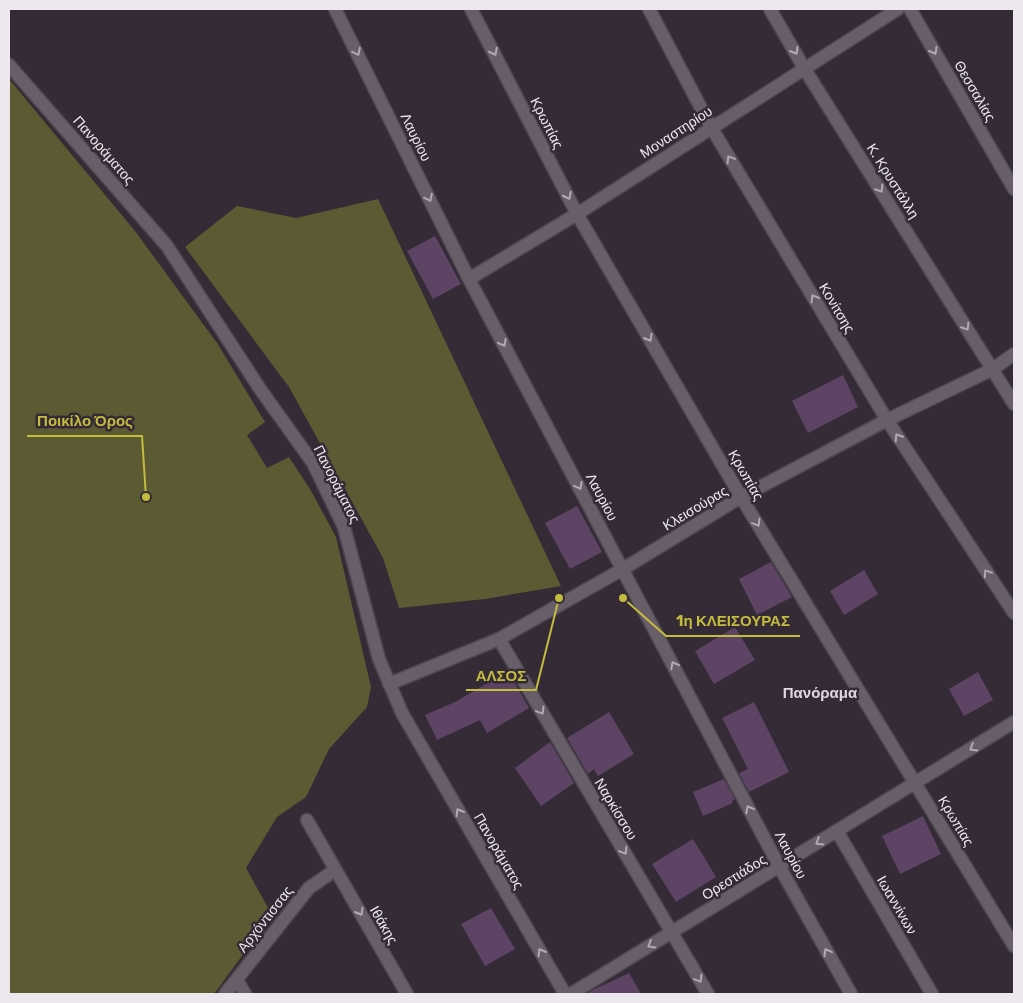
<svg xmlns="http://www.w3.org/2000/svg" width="1023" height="1003" viewBox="0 0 1023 1003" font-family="Rubik,sans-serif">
<rect width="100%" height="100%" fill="#342b36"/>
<g fill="#5c5a32">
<path d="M9,79L135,231L217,343L265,422L247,435L267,468L289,457L310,489L336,537L371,687L367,707L329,749L306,797L277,817L246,868L272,915L214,994H9Z"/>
<path d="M378,199L561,586L485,599L399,608L383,558L289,387L185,247L237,206L296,218Z"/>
</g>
<g fill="#5d4464">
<path d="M435,236L461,284L433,299L407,251Z"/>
<path d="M843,375L858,407L808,433L792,401Z"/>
<path d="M577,506L602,552L570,569L545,523Z"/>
<path d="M771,562L792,597L757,615L739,579Z"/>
<path d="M864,570L878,594L844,615L830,591Z"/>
<path d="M735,627L755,660L714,684L695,651Z"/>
<path d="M508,671L529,708L487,733L480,720L437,740L425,715L455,702Z"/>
<path d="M978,672L993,700L964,716L949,689Z"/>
<path d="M754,702L789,772L749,792L739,773L748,769L722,718Z"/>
<path d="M609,712L634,754L598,776L594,769L588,774L567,738Z"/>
<path d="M550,742L574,783L541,806L515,768Z"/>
<path d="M724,779L735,799L732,801L733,803L703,816L693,792Z"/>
<path d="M923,816L941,854L900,874L882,836Z"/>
<path d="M693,839L716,877L676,902L652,864Z"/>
<path d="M491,908L515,949L485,966L461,924Z"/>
<path d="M629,973L641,994H586L595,989Z"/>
</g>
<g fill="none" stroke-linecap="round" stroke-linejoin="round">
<g stroke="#4d474f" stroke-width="15">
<g id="street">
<path d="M335,9L469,279L779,866L851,994"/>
<path d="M471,9L577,214L741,497L1014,946"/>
<path d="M649,9L711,127L887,420L1014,613"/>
<path d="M770,9L804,68L1014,404"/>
<path d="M910,9L1014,189"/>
<path d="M9,65L167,246L260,389L313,463L344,527L379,659L402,713L565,994"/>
<path d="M469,279L577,214L898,9"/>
<path d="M499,639L708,994"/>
<path d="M389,684L499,639L623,569L741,497L887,420L993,369L1014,354"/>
<path d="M307,820L407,994"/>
<path d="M837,831L932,994"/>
<path d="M237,980L245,994"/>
<path d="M225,994L309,888L335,870"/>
<path d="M571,994L1014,722"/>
</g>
</g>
<use href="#street" stroke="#685e6a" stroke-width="12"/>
</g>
<defs><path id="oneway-chevron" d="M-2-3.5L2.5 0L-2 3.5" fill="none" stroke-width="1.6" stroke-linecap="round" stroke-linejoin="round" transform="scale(1.25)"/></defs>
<g stroke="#b1aab3">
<use href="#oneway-chevron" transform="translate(795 51) rotate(60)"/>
<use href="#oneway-chevron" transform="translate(934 51) rotate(60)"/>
<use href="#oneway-chevron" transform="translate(357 52) rotate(64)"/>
<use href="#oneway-chevron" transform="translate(494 52) rotate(63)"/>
<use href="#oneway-chevron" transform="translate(730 159) rotate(-121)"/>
<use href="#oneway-chevron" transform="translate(880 189) rotate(58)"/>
<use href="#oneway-chevron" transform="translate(568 196) rotate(63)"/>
<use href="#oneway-chevron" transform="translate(429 198) rotate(64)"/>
<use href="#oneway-chevron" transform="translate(814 298) rotate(-121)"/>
<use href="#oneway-chevron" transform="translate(966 327) rotate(58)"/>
<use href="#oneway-chevron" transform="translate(649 338) rotate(60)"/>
<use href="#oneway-chevron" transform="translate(503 343) rotate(62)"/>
<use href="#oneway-chevron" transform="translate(898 437) rotate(-123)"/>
<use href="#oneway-chevron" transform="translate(579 486) rotate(62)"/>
<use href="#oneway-chevron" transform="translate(757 523) rotate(59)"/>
<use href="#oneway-chevron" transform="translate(987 573) rotate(-123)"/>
<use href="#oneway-chevron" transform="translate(674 665) rotate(-118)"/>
<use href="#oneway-chevron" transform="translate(541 711) rotate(59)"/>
<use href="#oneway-chevron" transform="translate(973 748) rotate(149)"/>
<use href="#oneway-chevron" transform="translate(749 809) rotate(-118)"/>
<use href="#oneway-chevron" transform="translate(459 812) rotate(-120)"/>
<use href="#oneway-chevron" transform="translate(819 842) rotate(148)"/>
<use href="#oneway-chevron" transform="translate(624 851) rotate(59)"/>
<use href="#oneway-chevron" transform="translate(360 912) rotate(60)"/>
<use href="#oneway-chevron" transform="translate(651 945) rotate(149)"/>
<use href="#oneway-chevron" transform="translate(541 952) rotate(-120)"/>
<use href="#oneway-chevron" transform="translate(827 952) rotate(-119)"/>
<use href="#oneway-chevron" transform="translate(699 979) rotate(59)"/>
</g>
<g text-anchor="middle" stroke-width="5" stroke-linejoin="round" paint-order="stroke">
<g font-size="14" fill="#ede8ee" stroke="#342b36">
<text transform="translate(975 91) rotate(60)" y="5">Θεσσαλίας</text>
<text transform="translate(547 123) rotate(63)" y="5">Κρωπίας</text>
<text transform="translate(676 132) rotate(-33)" y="5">Μοναστηρίου</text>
<text transform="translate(416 137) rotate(64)" y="5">Λαυρίου</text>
<text transform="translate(104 150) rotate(49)" y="5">Πανοράματος</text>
<text transform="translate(893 181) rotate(58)" y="5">Κ. Κρυστάλλη</text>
<text transform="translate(837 308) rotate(59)" y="5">Κονίτσης</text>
<text transform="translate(746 475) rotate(60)" y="5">Κρωπίας</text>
<text transform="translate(337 484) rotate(63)" y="5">Πανοράματος</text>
<text transform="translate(602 497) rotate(62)" y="5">Λαυρίου</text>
<text transform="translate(695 508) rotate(-31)" y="5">Κλεισούρας</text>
<text transform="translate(616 809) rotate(59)" y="5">Ναρκίσσου</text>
<text transform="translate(956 821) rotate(59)" y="5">Κρωπίας</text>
<text transform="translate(499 851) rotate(60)" y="5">Πανοράματος</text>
<text transform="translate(791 855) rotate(62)" y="5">Λαυρίου</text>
<text transform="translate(734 877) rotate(-32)" y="5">Ορεστιάδος</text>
<text transform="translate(897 905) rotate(60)" y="5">Ιωαννίνων</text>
<text transform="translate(265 919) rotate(-52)" y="5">Αρχόντισσας</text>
<text transform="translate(384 925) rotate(60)" y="5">Ιθάκης</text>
</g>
<g font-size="15" font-weight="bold" fill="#e1d7e4" stroke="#342b36">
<text x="820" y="698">Πανόραμα</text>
</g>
</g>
<path fill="none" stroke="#c4bc3d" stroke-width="2" d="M146 497L142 436H27M623 598L666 636H800M559 598L536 690H466"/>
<g fill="#c4bc3d" stroke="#342b36" stroke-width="2">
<circle cx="146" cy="497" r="5"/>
<circle cx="623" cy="598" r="5"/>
<circle cx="559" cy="598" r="5"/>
</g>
<g font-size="15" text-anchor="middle" font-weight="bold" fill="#c4bc3d" stroke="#342b36" stroke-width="5" stroke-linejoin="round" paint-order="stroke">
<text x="85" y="426">Ποικίλο Όρος</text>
<text x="733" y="626">1η ΚΛΕΙΣΟΥΡΑΣ</text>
<text x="501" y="681">ΑΛΣΟΣ</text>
</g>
<rect width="1023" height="1003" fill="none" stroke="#ede8ee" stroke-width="20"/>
</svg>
